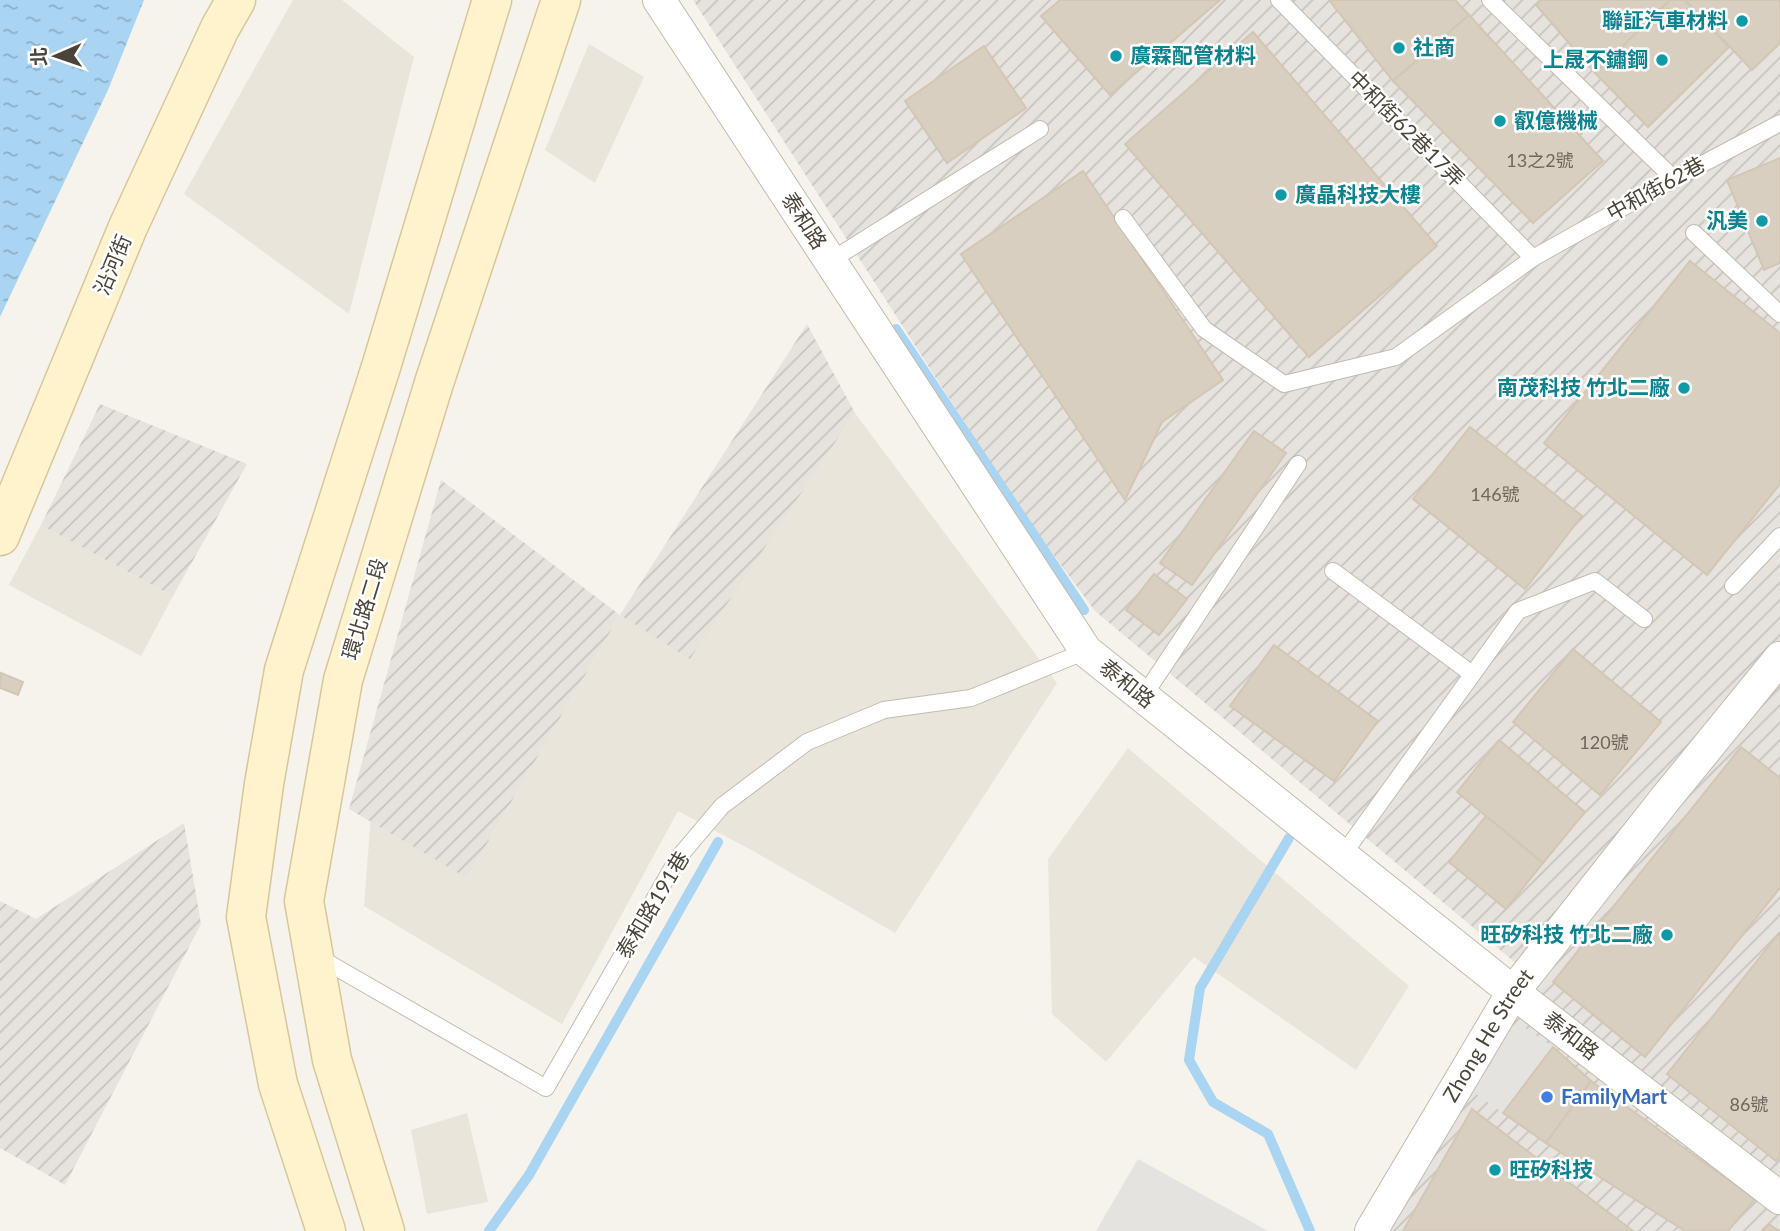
<svg xmlns="http://www.w3.org/2000/svg" width="1780" height="1231" viewBox="0 0 1780 1231" font-family="Lato,'Noto Sans TC',sans-serif">
<defs>
<pattern id="industrial-furrows" width="10" height="10" patternUnits="userSpaceOnUse" patternTransform="scale(1.75)"><rect width="10" height="10" fill="#e6e2dd"/><path d="M-1 1l2-2M0 10L10 0M9 11l2-2" fill="none" stroke="#c7c3be"/></pattern>
<pattern id="water-ripples" width="26" height="14" patternUnits="userSpaceOnUse" patternTransform="scale(1.75)"><rect width="26" height="14" fill="#a9d4f2"/><path d="M2 4q2-2 4 0t4 0M15 11q2-2 4 0t4 0" fill="none" stroke="#8caec5"/></pattern>
</defs>
<rect width="100%" height="100%" fill="#f6f3ec"/>
<g fill="#eae5da">
<path d="M293,0H342L414,57L349,314L184,194Z"/>
<path d="M589,44L644,77L595,183L545,150Z"/>
<path d="M855,413L1057,683L895,933L755,852L678,811L562,1024L364,906L371,815L467,878L620,615L690,658Z"/>
<path d="M41,525L173,596L141,656L9,585Z"/>
<path d="M1128,748L1409,986L1356,1070L1194,957L1106,1062L1052,1014L1048,859Z"/>
<path d="M467,1113L488,1202L427,1214L411,1130Z"/>
</g>
<g fill="url(#industrial-furrows)">
<path d="M693,0H1780V1231H1387L1530,975L1095,611L1024,515Z"/>
<path d="M807,324L855,413L690,659L620,615L467,878L349,809L441,480L620,615Z"/>
<path d="M100,404L247,464L173,596L41,525Z"/>
<path d="M184,823L201,924L65,1185L0,1148V901L36,919Z"/>
</g>
<g fill="#e5e3e0">
<path d="M1518,1023L1553,1047L1503,1113L1472,1091Z"/>
<path d="M1138,1159L1268,1231H1096Z"/>
</g>
<path fill="url(#water-ripples)" d="M0,0H144L108,90L0,317Z"/>
<g fill="none" stroke-linecap="round" stroke-linejoin="round">
<g stroke="#a9d4f2" stroke-width="10">
<path d="M896,329L1084,610"/>
<path d="M1289,838L1200,988L1189,1060L1213,1102L1268,1134L1310,1231"/>
<path d="M489,1231L529,1175L718,842"/>
</g>
</g>
<g fill="#d8cfc1" stroke="#d3c7b4" stroke-width="2">
<path d="M1060,0H1220L1110,95L1041,16Z"/>
<path d="M1329,0H1455L1469,15L1393,81Z"/>
<path d="M1541,0H1670L1595,73L1536,5Z"/>
<path d="M1670,0H1685L1729,47L1648,127L1595,73Z"/>
<path d="M1685,0H1780V43L1752,70Z"/>
<path d="M1469,15L1603,161L1533,223L1393,81Z"/>
<path d="M1253,32L1437,246L1309,357L1125,144Z"/>
<path d="M984,46L1026,108L947,163L905,101Z"/>
<path d="M1780,158V263L1764,270L1727,180Z"/>
<path d="M1083,171L1223,380L1162,422L1125,500L961,254Z"/>
<path d="M1690,261L1780,333V484L1707,575L1544,443Z"/>
<path d="M1470,427L1582,516L1525,589L1413,499Z"/>
<path d="M1254,431L1286,453L1192,585L1160,563Z"/>
<path d="M1154,574L1187,599L1159,635L1126,610Z"/>
<path d="M1274,645L1378,721L1334,781L1230,706Z"/>
<path d="M1573,649L1661,722L1600,795L1513,722Z"/>
<path d="M1,673L23,682L18,695L0,688Z"/>
<path d="M1499,740L1585,812L1543,863L1457,792Z"/>
<path d="M1741,747L1780,778V888L1645,1057L1553,982Z"/>
<path d="M1486,816L1543,863L1506,909L1449,862Z"/>
<path d="M1780,932V1157L1776,1161L1667,1074Z"/>
<path d="M1553,1047L1591,1081L1546,1143L1503,1113Z"/>
<path d="M1591,1081L1755,1199L1728,1231H1685L1546,1143Z"/>
<path d="M1472,1109L1633,1231H1403Z"/>
<path d="M1769,1224L1779,1231H1762Z"/>
</g>
<g fill="none" stroke-linecap="round" stroke-linejoin="round">
<g stroke="#c2bbae" stroke-width="18">
<g id="lane">
<path d="M1279,0L1533,258"/>
<path d="M1490,0L1674,179"/>
<path d="M1123,218L1204,329L1284,384L1396,357L1533,258L1674,179L1780,123"/>
<path d="M1694,233L1780,314"/>
<path d="M830,261L1040,129"/>
<path d="M1333,571L1472,674"/>
<path d="M1733,586L1780,536"/>
<path d="M1143,697L1298,464"/>
<path d="M1342,856L1518,611L1595,581L1644,619"/>
<path d="M318,957L546,1088L678,858L722,806L807,742L884,710L971,698L1086,651"/>
</g>
</g>
<g stroke="#c2bbae" stroke-width="34">
<g id="street">
<path d="M659,0L1086,651L1513,992L1780,1198"/>
<path id="s1" d="M1371,1231L1513,992L1666,798L1780,658"/>
</g>
</g>
<g stroke="#d6c79b" stroke-width="41">
<g id="secondary">
<path d="M0,536L128,227L220,28L236,0"/>
<path d="M326,1231L278,1084L246,917L264,784L284,670L381,367L492,0"/>
<path d="M385,1231L332,1060L304,901L343,680L434,383L561,0"/>
</g>
</g>
<use href="#lane" stroke="#fff" stroke-width="16"/>
<use href="#street" stroke="#fff" stroke-width="32"/>
<use href="#secondary" stroke="#fff3cd" stroke-width="38"/>
</g>
<g fill="#0f9aa8" stroke="#fff" stroke-width="2.5">
<circle cx="1742" cy="21" r="7"/>
<circle cx="1399" cy="48" r="7"/>
<circle cx="1116" cy="56" r="7"/>
<circle cx="1662" cy="60" r="7"/>
<circle cx="1500" cy="121" r="7"/>
<circle cx="1281" cy="195" r="7"/>
<circle cx="1762" cy="221" r="7"/>
<circle cx="1684" cy="388" r="7"/>
<circle cx="1667" cy="935" r="7"/>
<circle cx="1495" cy="1170" r="7"/>
</g>
<circle fill="#3f7fe0" stroke="#fff" stroke-width="2.5" cx="1547" cy="1097" r="7"/>
<g text-anchor="middle" stroke-width="5" stroke-linejoin="round" paint-order="stroke">
<g font-size="18" fill="#6e675b">
<text x="1540" y="167">13之2號</text>
<text x="1495" y="501">146號</text>
<text x="1604" y="749">120號</text>
<text x="1749" y="1111">86號</text>
</g>
<g font-size="21" font-weight="bold" fill="#0d838f" stroke="#fff" text-anchor="end">
<text x="1728" y="28">聯証汽車材料</text>
<text x="1413" y="55" text-anchor="start">社商</text>
<text x="1130" y="63" text-anchor="start">廣霖配管材料</text>
<text x="1648" y="67">上晟不鏽鋼</text>
<text x="1514" y="128" text-anchor="start">叡億機械</text>
<text x="1295" y="202" text-anchor="start">廣晶科技大樓</text>
<text x="1748" y="228">汎美</text>
<text x="1670" y="395">南茂科技 竹北二廠</text>
<text x="1653" y="942">旺矽科技 竹北二廠</text>
<text x="1509" y="1177" text-anchor="start">旺矽科技</text>
</g>
<g font-size="21" fill="#4b4439" stroke="#fff">
<text transform="translate(1406 129) rotate(45)" y="7">中和街62巷17弄</text>
<text transform="translate(1656 189) rotate(-29)" y="7">中和街62巷</text>
<text transform="translate(804 221) rotate(57)" y="7">泰和路</text>
<text transform="translate(113 265) rotate(-67)" y="7">沿河街</text>
<text transform="translate(365 609) rotate(-73)" y="7">環北路二段</text>
<text transform="translate(1127 684) rotate(39)" y="7">泰和路</text>
<text transform="translate(653 905) rotate(-59)" y="7">泰和路191巷</text>
<text transform="translate(1571 1036) rotate(38)" y="7">泰和路</text>
<text dy="7" stroke="none"><textPath href="#s1" startOffset="228">Zhong He Street</textPath></text>
</g>
<g font-size="21" font-weight="bold" fill="#366cbe" stroke="#fff" text-anchor="start">
<text x="1561" y="1104">FamilyMart</text>
</g>
</g>
<g transform="translate(56 56) rotate(268)" stroke="#ffffff" stroke-width="5" paint-order="stroke">
<path d="M0-5L12 26L0 18L-12 26Z" fill="#4b4439"/>
<text y="-10" font-size="19" font-weight="bold" text-anchor="middle" fill="#4b4439">北</text>
</g>
</svg>
